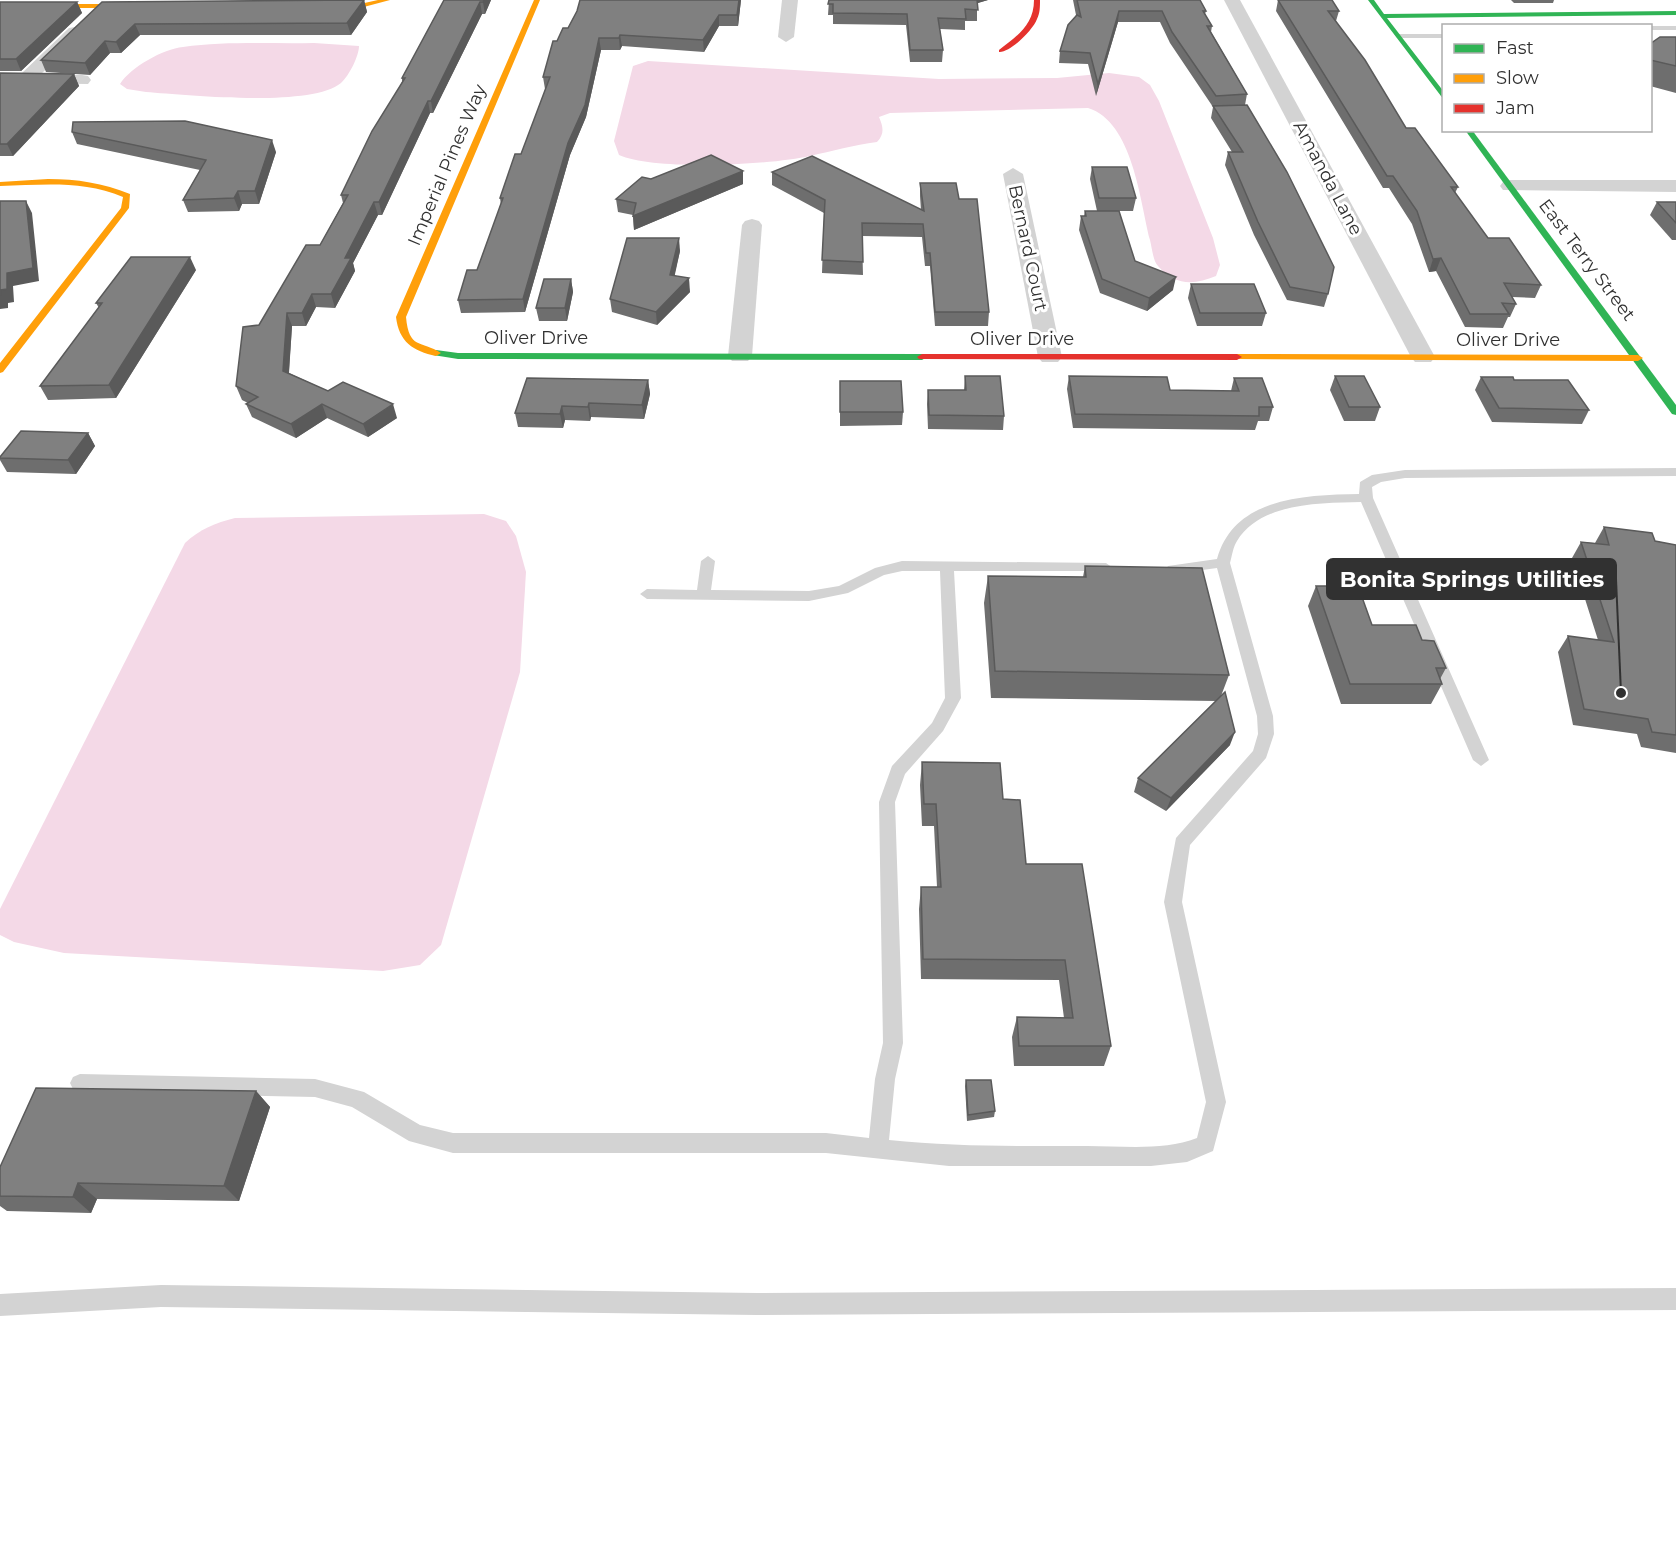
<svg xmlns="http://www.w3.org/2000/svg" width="1676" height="1558" viewBox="0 0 1676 1558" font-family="Montserrat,sans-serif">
<rect width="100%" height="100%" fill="#fff"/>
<g fill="#f4d9e7">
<path d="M314,43L359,46C359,56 349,76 341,83C311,108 186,95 146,92L127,89L120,84C131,67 163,49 183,47C226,41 271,44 314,43Z"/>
<path d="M648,61L939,79L1057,78L1109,73L1139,77L1150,85L1159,101L1213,238L1220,265L1216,276C1194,285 1175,286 1158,266C1153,261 1152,248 1150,240C1140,201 1133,122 1088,108L890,113L879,117C883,127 885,133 877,142C854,145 832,151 810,156C771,165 654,171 619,155L614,141L633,66Z"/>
<path d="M484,514L506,521L516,536L526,572L520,672L441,945L420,965L383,971L64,953L14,942L0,935V909L185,543C200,529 215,523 235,518Z"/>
</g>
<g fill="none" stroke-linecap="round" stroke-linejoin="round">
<g fill="#d3d3d3" fill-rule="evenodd">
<rect x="1650" y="26" width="26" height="4"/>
<path d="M1394,34H1444V38H1397Z"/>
<path d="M1676,468V476L1405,478L1381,482L1372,487L1373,498L1489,760L1481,766L1473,760L1361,502C1321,503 1261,502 1237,541C1233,547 1232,556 1230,563L1273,716L1274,734L1266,758L1190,845L1187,866L1182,902L1226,1102L1213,1151L1187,1162L1151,1166H949L826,1153H453L409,1141L352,1107L315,1097L80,1092L73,1089L70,1083L73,1077L80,1074L315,1079L364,1092L420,1125L453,1133H826L869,1138L875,1079L883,1043L879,802L892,766L932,723L945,698L940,571H902L884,575L848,593L809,601L647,599L640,594L647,589L697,590L701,561L708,556L715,561L711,590L809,591L839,586L875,568L902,561L1106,563L1113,568L1111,571H954L961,698L943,731L905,774L895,802L903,1043L895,1079L889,1140C955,1147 1021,1146 1087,1146C1123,1146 1164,1151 1197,1138L1206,1102L1164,902L1176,838L1253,751L1258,734L1257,716L1217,568L1173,574L1166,569L1168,566L1217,559C1234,497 1305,495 1359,494L1360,482L1372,475L1405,470Z"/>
<path d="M161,1285L757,1293L1676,1288V1310L757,1315L161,1307L0,1316V1294Z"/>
</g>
<g fill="#d3d3d3" fill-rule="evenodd">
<path d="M782,0H798L794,37L786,42L778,37Z"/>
<path d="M1224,0H1240L1435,357L1431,362H1415L1411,357Z"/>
<path d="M75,27L83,32L81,36L41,74L82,75L88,76L91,80L88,84L0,83V73H22L69,28Z"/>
<path d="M1013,168L1023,174L1062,357L1058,362H1042L1038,357L1003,174Z"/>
<path d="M1510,180H1676V192L1503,190L1500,186L1503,182Z"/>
<path d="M752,219L759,221L762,225L752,356L748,361H732L728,356L742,225L745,221Z"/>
</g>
<g fill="#30b455" fill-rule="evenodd">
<path d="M1368,0H1374L1384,14L1676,11V15L1387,18L1444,92V100Z"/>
<path d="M1465,130H1472L1676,405V415L1672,414Z"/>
<path d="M436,350L458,353L922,354L927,357L922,360L458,359L433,355L431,353Z"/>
</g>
<g fill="#ff9f0a" fill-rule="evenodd">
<path d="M378,0H390L360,8L320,9L317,7L320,5L360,4Z"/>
<path d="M534,0H540L406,317C409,350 421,340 441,353L436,356C413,351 399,342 396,317Z"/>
<path d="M0,4H142L145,6L142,8H0Z"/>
<path d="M48,179C77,179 103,183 130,194L129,208L3,372L0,373V363L121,208L123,197C83,180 42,185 0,186V182Z"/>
<path d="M1237,354L1638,355L1643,358L1638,361L1234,359L1232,357Z"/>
</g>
<g fill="#e5322d" fill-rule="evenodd">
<path d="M1034,0H1040C1040,7 1040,13 1037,19C1033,30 1010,53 999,52V50C1017,36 1034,25 1034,0Z"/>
<path d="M922,354H1237L1242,357L1237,360L919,359L917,357Z"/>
</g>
</g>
<g fill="#6e6e6e">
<path d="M364,0L367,12L351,35H140L121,53H110L90,75L46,72L41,60L102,2Z"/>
<path d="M444,0H491L485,14H482L433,113H430L382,215H378L353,263L355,271L335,308L316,307L306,326H292L289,373L328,391L397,418L368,437L327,418L296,438L252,417L246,404L248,403L242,400L236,386L259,325L320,245L343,203L341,195L402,82V78Z"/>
<path d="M580,0H741L738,26H719L704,52L622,46L620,50H601L586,117L570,155L525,312L461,313L458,300L477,270L501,205L500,198L521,154L546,89H545L543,77L557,41L568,28L577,11Z"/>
<path d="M829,0H988L977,3V21H965V30L940,29L943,50L942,62H910L906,25L833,24V15H828Z"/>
<path d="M1073,0H1200L1206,11L1205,14L1212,26L1211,32L1247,94L1245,105L1328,294L1324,307L1287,300L1254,235L1225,165L1228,152H1232L1211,118L1213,107L1170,43L1160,22H1118L1096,96L1088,64L1059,63L1060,51L1076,15Z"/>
<path d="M1278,0L1339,11L1336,21L1406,128L1458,187L1455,193L1488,238L1541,285L1535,298L1512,297L1516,304L1510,317H1508L1503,328L1465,327L1436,271L1429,272L1412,224L1389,188H1383L1276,11Z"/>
<path d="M1511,0H1554L1553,3H1514Z"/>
<path d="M0,2H77L82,13L21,71H0Z"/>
<path d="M1676,37V93L1650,86V44Z"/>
<path d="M0,73L74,74L79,86L13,156H0Z"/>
<path d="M72,132L276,152L259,204H242L239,211L188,212L183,200L200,170L77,144Z"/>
<path d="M1092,167L1136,198L1133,211H1097L1090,179Z"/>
<path d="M743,171V184L634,230L633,215L618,212L616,199L651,179Z"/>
<path d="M772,172L921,210L920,196V183L959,199L989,312L988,326H935L930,266H925L922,237L862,236L863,275L822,273L824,213L772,185Z"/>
<path d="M1657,202H1676V240H1672L1650,215Z"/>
<path d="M1085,211L1135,261L1173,290L1147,311L1100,293L1079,230L1081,216H1084Z"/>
<path d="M680,251L674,276L690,292L657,325L612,312L610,299Z"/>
<path d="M196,270L116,398L48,400L40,386L99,308L96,303Z"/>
<path d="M571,279L573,292L567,321H539L536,308Z"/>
<path d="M1191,284L1266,313L1262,326H1197L1188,298Z"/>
<path d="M965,376L1004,416L1003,430L928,429L927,404L928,390H964Z"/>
<path d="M1069,376L1170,390L1231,391L1234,378L1273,407L1269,421H1258L1255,430L1073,428L1067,389Z"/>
<path d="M1335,376L1380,407L1375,421H1344L1330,390Z"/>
<path d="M1481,377L1514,380L1589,410L1582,424L1492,422L1475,390Z"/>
<path d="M648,380L650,394L644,419L591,417L590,421L565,420L563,428L518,427L515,413Z"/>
<path d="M840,381L903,412L902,425L840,426Z"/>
<path d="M88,433L95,446L76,474L7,472L0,460V457Z"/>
<path d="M1604,527L1655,541L1676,545V753L1641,747L1637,734L1573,725L1558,652L1568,636L1598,640L1572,558L1581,542L1595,543Z"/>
<path d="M1085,566L1229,675L1221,696L1230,745L1166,811L1134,792L1138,778L1216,701L991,698L984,603L988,576L1083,577Z"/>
<path d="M1316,586L1372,625L1422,640L1446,668L1440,679L1442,684L1431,704H1341L1308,606Z"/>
<path d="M922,762L1003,799L1026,864L1111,1046L1104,1066H1014L1012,1037L1017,1017L1064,1018L1059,980L921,979L919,909L921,887H937L934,826H922L920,785Z"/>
<path d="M966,1080L995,1111L994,1117L967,1121L965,1086Z"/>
<path d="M256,1091L270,1107L239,1201L97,1199L91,1213L7,1211L0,1206V1167Z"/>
</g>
<g fill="#5a5a5a">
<path d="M364,0L367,12L351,35L347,23Z"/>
<path d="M484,0H491L485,14L483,2Z"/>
<path d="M739,0H741L738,26L737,15Z"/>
<path d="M976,0H988L975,4Z"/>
<path d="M77,2L82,13L21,71L16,59Z"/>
<path d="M480,2L482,14L433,113L431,101Z"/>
<path d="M1119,11L1118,22L1096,96L1098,84Z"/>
<path d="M719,15V26L704,52L703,40Z"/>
<path d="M135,24L140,35L121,53L116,42Z"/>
<path d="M620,35L622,46L620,50L619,38Z"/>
<path d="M599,38L601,50L586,117L570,155L525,312L523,299L568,143Z"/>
<path d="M105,41L110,53L90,75L85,63Z"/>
<path d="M74,74L79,86L13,156L7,144Z"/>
<path d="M428,101L430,113L382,215L379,202Z"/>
<path d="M272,140L276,152L259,204L255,191Z"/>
<path d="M743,171V184L634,230L633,216Z"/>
<path d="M238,191L242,204L239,211L234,198Z"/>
<path d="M26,201L32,213L39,281L13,286L14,302L8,303V308L0,309V295L1,290Z"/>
<path d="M374,202L378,215L353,263L355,271L335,308L331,294L345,258Z"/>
<path d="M679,238L680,251L672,288L670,275Z"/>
<path d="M190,257L196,270L116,398L109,385Z"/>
<path d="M1441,258L1436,271L1429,272L1433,259Z"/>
<path d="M1176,277L1173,290L1147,311L1149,298Z"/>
<path d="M689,278L690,292L657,325L656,312Z"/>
<path d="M571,279L573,292L567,321L565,308Z"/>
<path d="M312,294L316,307L306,326L302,313Z"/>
<path d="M287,313L292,326L288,384L283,371Z"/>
<path d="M648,380L650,394L644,419L642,405Z"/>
<path d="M589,403L591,417L590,421L588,407Z"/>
<path d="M322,404L327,418L296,438L291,424Z"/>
<path d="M393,404L397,418L368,437L363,424Z"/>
<path d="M562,406L565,420L563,428L560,414Z"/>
<path d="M88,433L95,446L76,474L68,460Z"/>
<path d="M1235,732L1230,745L1166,811L1171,798Z"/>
<path d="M256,1091L270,1107L239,1201L224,1186Z"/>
<path d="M78,1183L97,1199L91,1213L73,1197Z"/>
</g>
<g fill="#808080" stroke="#5a5a5a" stroke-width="1.5">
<path d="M364,0L347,23L135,24L116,42L105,41L85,63L41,60L102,2Z"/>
<path d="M444,0H484L483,2H480L431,101H428L379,202H374L345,258H351L331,294H312L302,313H287L283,371L328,391L343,382L393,404L363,424L322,404L291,424L246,404L258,397L236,386L243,327L259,325L306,245H320L348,195H341L372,131L405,78H402Z"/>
<path d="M580,0H739L737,15H719L703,40L620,35L619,38H599L585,105L568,143L523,299L458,300L467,270H477L503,198H500L515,154H521L550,77H543L553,41H557L563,28H568L577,11Z"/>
<path d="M829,0H977L978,10L965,9L966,19L938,18L943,50H910L907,14L833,13V4H828Z"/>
<path d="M1077,0H1200L1206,11H1203L1212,26H1207L1247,94L1216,96L1172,32L1162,11H1119L1098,84L1090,53L1060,51L1068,25L1077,15L1081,17Z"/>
<path d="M1278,0H1332L1339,11H1328L1365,60L1406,128H1415L1458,187H1451L1488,238H1509L1541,285L1504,283L1516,304L1502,303L1509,314H1470L1441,258L1433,259L1417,211L1393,176H1387Z"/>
<path d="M0,2H77L16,59H0Z"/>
<path d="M1660,37H1676V66L1650,60V44Z"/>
<path d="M0,73L74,74L7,144H0Z"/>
<path d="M1247,105L1287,172L1334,267L1328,294L1290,287L1258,222L1228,152H1243L1213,106Z"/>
<path d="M185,121L272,140L255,191H238L234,198L183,200L206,160L72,132L73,122Z"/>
<path d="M711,155L743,171L633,216L636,203L616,199L642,177L651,179Z"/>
<path d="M812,156L924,211L920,183H956L959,199H977L989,312H935L930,253H926L923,224L862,223L863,262L822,260L825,200L772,172Z"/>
<path d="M1092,167H1127L1136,198H1099Z"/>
<path d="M0,201H26L33,268L7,273V289L1,290V295H0Z"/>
<path d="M1657,202H1676V223Z"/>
<path d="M1085,211H1119L1135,261L1176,277L1149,298L1102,279L1081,216H1086Z"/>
<path d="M627,238H679L670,275L689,278L656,312L610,299Z"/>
<path d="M131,257H190L109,385L40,386L102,303H96Z"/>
<path d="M544,279H571L565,308H536Z"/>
<path d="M1191,284H1254L1266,313H1200Z"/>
<path d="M965,376H1000L1004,416L929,415L928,390H966Z"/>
<path d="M1069,376L1167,377L1170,390L1239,391L1234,378H1262L1273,407H1259V416L1075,414Z"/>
<path d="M1335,376H1364L1380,407H1349Z"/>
<path d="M1481,377H1513L1514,380H1568L1589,410L1499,408Z"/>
<path d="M527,378L648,380L642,405L589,403L588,407L562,406L560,414L515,413Z"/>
<path d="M840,381H901L903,412H840Z"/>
<path d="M21,431L88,433L68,460L0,458V457Z"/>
<path d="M1604,527L1652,533L1655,541L1676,545V735L1652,732L1648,719L1584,709L1568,636L1614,642L1581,542L1609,545Z"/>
<path d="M1085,566L1202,568L1229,675L995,671L988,576L1086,577Z"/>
<path d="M1316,586H1358L1372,625H1416L1422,640L1434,641L1446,668H1436L1442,684H1350Z"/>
<path d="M1225,692L1235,732L1171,798L1138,778Z"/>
<path d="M922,762L1000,763L1003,799L1020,800L1026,864H1082L1111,1046H1019L1017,1017L1073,1018L1065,960L923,959L921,887H941L936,804H924Z"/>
<path d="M966,1080H991L995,1111L968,1115Z"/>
<path d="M36,1088L256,1091L224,1186L78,1183L73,1197L0,1196V1167Z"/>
</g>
<g text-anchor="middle" stroke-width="6" stroke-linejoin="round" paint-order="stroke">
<g font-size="18" fill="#313131" stroke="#fff">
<text transform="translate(447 165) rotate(-67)" y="6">Imperial Pines Way</text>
<text transform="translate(1328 178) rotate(62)" y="6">Amanda Lane</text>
<text transform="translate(1028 248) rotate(78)" y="6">Bernard Court</text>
<text transform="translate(1587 260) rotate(53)" y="6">East Terry Street</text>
<text x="536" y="344">Oliver Drive</text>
<text x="1022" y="345">Oliver Drive</text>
<text x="1508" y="346">Oliver Drive</text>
</g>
</g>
<path fill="none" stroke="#313131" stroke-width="2" d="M1621 693L1616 579"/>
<circle fill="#313131" stroke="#fff" stroke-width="2" cx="1621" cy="693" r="6"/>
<rect fill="#313131" stroke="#313131" stroke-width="2" x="1327" y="559" width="289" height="40" rx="6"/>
<g font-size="22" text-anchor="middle" font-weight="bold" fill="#fff">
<text x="1472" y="587">Bonita Springs Utilities</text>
</g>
<rect x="1442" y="24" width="210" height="108" fill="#ffffff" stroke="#adadad" stroke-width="1.5"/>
<rect x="1454" y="44" width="30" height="9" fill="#30b455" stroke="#adadad" stroke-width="1.5"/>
<text x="1496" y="54" font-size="18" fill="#313131">Fast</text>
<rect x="1454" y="74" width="30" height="9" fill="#ff9f0a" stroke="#adadad" stroke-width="1.5"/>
<text x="1496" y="84" font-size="18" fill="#313131">Slow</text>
<rect x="1454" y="104" width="30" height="9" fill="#e5322d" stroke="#adadad" stroke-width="1.5"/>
<text x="1496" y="114" font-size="18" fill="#313131">Jam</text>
</svg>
